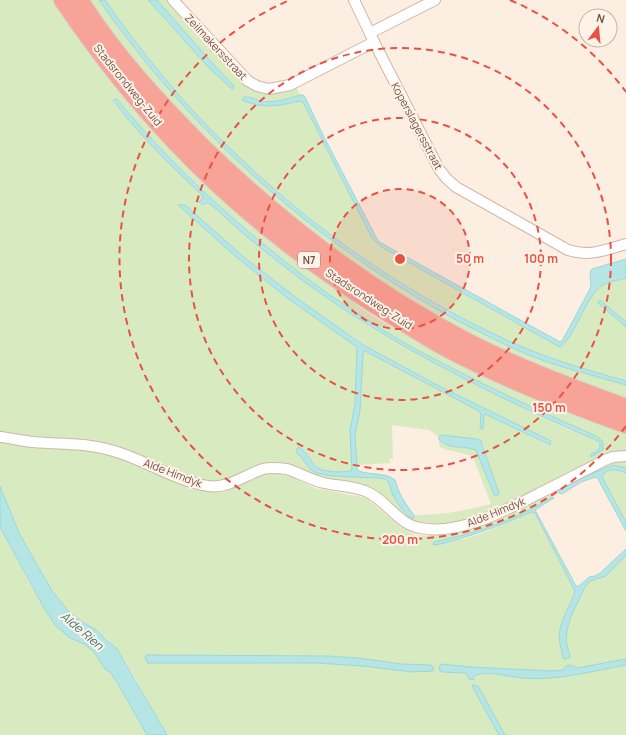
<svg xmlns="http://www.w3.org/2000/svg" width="626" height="735" viewBox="0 0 626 735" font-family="Manrope,sans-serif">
<rect width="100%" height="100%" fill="#fceee1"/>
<g fill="#d7eac0" fill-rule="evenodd">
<path d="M0,0H55L337,289L361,308L394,329L626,430V453L491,512L455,524L426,526L407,519L386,500L318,477L295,467L218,483C183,480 147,455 112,445C86,437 60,439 33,438C22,437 11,433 0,432ZM117,99C142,130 169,158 198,185C264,249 338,306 419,351C462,374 506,395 549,415C565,423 583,429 599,438L601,440L602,452L591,454L597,451L600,448V442L598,441L567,429L460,377L369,326L306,283L271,256L247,236L210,204L202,205L199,202L203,198V196C172,166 139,135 113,101ZM185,205L246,259L298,299L365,345L433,383L550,441V445H548L485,414L484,416L483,429H480L481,414L479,411L365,351L363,353L360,411L355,434L357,465L390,463L389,459H393L392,425L429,430L439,437L441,435L477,439L483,444L499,493L494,495L476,450C463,445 449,450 439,440L440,447L444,449L469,455L473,457L491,504C465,511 441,515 414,515V518C403,514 397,504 392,493C390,487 390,482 385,479L319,474L297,453L303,450C314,466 315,471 336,472C341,472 347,472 352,471V450L350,438L356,390L357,347L290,300L235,256L179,206Z"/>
<path d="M88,0H99L139,54L167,87L216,140L243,166L318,229L450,316L496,340L525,353L554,364L626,385V401L514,357L408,302L306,231L212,148L131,58Z"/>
<path d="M105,0H148L175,31L234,86L214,65L157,0H167L245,85L269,93L279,92L296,86L300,95C279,102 268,103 246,96L242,100C261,109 280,106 299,101L303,102L372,238L380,247L556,345L560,347L565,344C573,329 589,294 602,285C608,281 619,280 626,278V322L600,301L598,303L626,327V381C592,371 558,362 525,348C426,305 333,242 252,169C233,152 213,134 196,114C163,78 133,40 105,0Z"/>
<path d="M0,441L69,447L111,453L208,490L219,491L265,474L277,473L291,477L315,488L366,498L402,528L416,535L428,536L430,533L546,495H549L553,497C546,501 539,505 531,509C501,525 467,535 434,542C466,544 502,525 531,512L535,513L575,591L564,618L560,631L559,638L563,658L567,647L565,637L571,616L585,587L590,581L606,576L626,555V659L577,668L572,665L565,667L563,670L553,671L470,667L441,664L439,667L442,672L467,674L470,680L479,674L564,677L626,665V735H505L478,686H472L499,735H167L127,664L108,639L96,630L81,621L70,613L62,603L52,591L19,533L0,486ZM147,655L328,656L358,658L402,664L429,665L412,672L363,666L316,663H148Z"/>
<path d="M626,460V468L613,465L582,478L558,491V489L606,463Z"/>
<path d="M611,470L626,473V522L602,477L603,474Z"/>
<path d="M0,527L33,590L70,638L84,644L94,652L105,669L110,672L117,682L147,735H0Z"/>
</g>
<g fill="#b6e5e6" stroke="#9cd7d8">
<path d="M99,0H105C133,40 163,78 196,114C214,134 235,153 255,172C334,244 427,306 525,348C558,362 592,371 626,381V385C592,375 557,367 524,353C354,278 205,152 99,0Z"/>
<path d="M148,0H157L214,65L234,86L233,89H232L210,69Z"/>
<path d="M300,95H303L305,97L323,135L375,235L378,241L383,244L560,342L562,341L591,287L590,272L592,269L626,259V278C619,280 611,281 605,284C587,292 577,332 562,346L560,347L556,345L381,247L372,238L303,102L299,101C280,106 261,109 242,100L244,97C250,96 256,100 262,101C275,103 288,99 300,95Z"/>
<path d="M117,99C142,130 169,158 197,185C264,249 338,306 419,351C462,374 506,395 549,415C565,423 583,429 599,438L603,442V450L591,457V454L597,451L600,448V442L598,441C567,428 537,414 507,400C437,366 369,329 306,283C286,268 266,252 246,236C234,226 223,214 210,204L207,203L203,205L199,202L203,198V196C171,166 139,135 113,100Z"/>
<path d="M178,205H185L246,259L298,299L362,344L433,383L551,441L550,445L485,414L484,416L483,429H480L481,414L479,411L365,351L363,353L360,411L355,434L357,469C362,476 385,471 395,480C399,494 405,504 414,515V518H412C403,513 396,502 392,493C390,487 390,482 385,479C369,476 322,479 311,470C306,465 303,458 297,453V448L299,447C317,461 307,470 336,472C341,472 347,472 352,470L350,431L355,404L357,347L290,300L235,256Z"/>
<path d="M600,300L626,322V327L598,303Z"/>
<path d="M441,435L477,439L481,441L499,493L498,495H494L476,450C463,445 449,450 439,440V437Z"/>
<path d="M613,465L626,468V473C617,470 607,467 602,477L626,522V531L598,479L596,477L581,482L562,494L559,493L558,491L582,478Z"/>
<path d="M0,486L19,533L52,591L70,613L81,621L96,630L117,649L167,735H147L117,682L110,672L105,669L94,652L84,644L70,638L56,626L45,610L0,527Z"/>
<path d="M553,497L554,498L535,510L576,586H579L589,577L595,576L600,573L626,549V555L606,576L590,581L585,587L571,616L567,630L566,642L570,656L569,658L565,659L563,658C562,651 559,643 559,636C560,619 571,606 575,591L535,513L531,512C500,526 469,537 436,545L433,544L434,542C467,535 501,525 531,509C539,505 546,501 553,497Z"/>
<path d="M147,655L328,656L358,658L402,664L429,665L432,666L434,669L433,671L412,672L363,666L316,663H148L146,660L145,657Z"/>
<path d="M626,659V665C592,671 558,681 523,678C510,677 486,670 474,676V679L470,680L467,674L464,673L442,672L440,671L439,667L441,664L470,667L553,671L563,670L566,666L571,665L577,668Z"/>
<path d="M473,685L478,686L505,735H499L472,686Z"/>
</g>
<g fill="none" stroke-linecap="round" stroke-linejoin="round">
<g stroke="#d0b6ab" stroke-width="12">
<g id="street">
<path d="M173,0L248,81L257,86L269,89L290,85L374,42"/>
<path d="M354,0L374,42L439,169L446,178L456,187L568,250C589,257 606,250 626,244"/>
<path d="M370,33L435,0"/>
<path d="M0,437C11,438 22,441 33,442C65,445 89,442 120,453C150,463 177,481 208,486C228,489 245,475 263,469C270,467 279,468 287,469C299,473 311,480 324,483C337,486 353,486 365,491C386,499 397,524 420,528C458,536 507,510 540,493C562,482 584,471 605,460L613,457L626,456"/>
</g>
</g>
<g stroke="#d8cfcc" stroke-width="20">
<g id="highway">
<path d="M63,0C97,50 134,98 175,141C240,210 314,267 394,316C417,330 439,345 463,356C516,383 570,404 626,424"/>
<path d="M79,0C113,54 157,102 202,147C281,224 367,290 465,341C517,368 571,388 626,408"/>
</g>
</g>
<use href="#street" stroke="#fff" stroke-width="10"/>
<use href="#highway" stroke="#f8a397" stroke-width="18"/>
</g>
<circle cx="400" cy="259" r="70" fill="#e85244" fill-opacity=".12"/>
<g fill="none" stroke="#e85244" stroke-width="2" stroke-dasharray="7 5">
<circle cx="400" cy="259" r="70"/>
<circle cx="400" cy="259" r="141"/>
<circle cx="400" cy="259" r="211"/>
<path d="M626 426A281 281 0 1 1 290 0M510 0A281 281 0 0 1 626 92"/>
</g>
<g text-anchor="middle" stroke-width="4" stroke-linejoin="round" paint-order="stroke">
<rect fill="#fff3e8" stroke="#9e8278" stroke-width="1" x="298" y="252" width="22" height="16" rx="3"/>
<g font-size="10" font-weight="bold" fill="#745248">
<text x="309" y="264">N7</text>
</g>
<g font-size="11" fill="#745248" stroke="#fff3e8">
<text transform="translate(216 47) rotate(47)" y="4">Zeilmakersstraat</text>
<text transform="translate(128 85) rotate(51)" y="4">Stadsrondweg-Zuid</text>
<text transform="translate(417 126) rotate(62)" y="4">Koperslagersstraat</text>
<text transform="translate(369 299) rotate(33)" y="4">Stadsrondweg-Zuid</text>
<text transform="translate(173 473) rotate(21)" y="4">Alde Himdyk</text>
<text transform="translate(496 512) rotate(-22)" y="4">Alde Himdyk</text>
</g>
<g font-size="12" font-style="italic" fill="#3c787a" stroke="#fff3e8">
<text transform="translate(82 631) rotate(40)" y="4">Alde Rien</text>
</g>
</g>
<circle cx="400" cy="259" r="6" fill="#e85244" stroke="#fff3e8" stroke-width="2"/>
<g font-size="12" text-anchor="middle" font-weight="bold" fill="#e85244" stroke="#fff3e8" stroke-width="4" stroke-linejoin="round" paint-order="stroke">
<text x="470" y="263">50 m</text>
<text x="541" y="263">100 m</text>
<text x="549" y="412">150 m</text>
<text x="400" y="544">200 m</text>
</g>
<g transform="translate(598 28) rotate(16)"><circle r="19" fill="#fff3e8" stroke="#c7b3a8"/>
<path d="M0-3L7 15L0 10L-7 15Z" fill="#e85244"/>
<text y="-6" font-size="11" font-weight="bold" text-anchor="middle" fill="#745248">N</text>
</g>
</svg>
